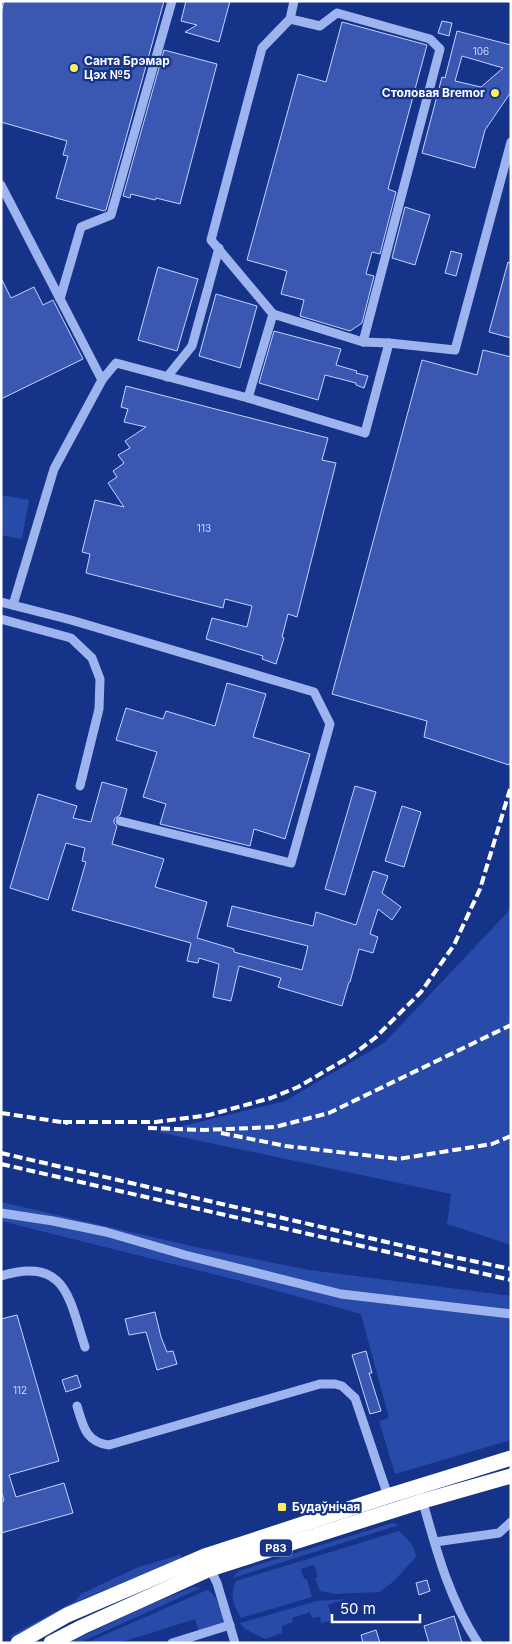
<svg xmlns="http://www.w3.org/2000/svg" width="512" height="1644" viewBox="0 0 512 1644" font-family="Inter,sans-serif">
<rect width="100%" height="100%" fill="#16338a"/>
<g fill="#284aa9">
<path d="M1,495L29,500L22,539L1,535Z"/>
<path d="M511,905V1245L447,1224L451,1194L158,1132L285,1101L384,1043L507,913Z"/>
<path d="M1,1202L200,1248L309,1270L511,1296V1440L395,1474L379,1421L389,1418L361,1314L241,1281L1,1221Z"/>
<path d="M392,1523L399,1525L233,1578L238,1571Z"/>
<path d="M399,1531C407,1539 415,1545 416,1557L393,1582L379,1592L335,1594L320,1591L315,1578L318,1577L314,1565L301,1569L304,1579H307L312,1597L241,1618C233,1603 229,1596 236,1581Z"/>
<path d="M182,1554L180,1556L181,1558L83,1599L12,1639L10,1636L75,1601L81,1594L136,1568Z"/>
<path d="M194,1587L201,1588L79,1643H68L153,1603Z"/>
<path d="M207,1590C219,1596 221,1612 225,1624L199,1632L195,1619L119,1643H86Z"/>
<path d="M346,1599L328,1605L333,1620L321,1623L320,1617L312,1618L310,1612L292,1618L293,1622L282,1626V1633L265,1639L245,1629L240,1623L317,1601Z"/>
</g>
<g fill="#3a58b2" stroke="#c4d3fb" fill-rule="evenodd">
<path d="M4,1H164L106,210L104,211L56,198L68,156L63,155L67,141L1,122V13Z"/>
<path d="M186,1H230L219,42L185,32L197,25L181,21Z"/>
<path d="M442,21L452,23L449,36L438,33Z"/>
<path d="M342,22L427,45L388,189L396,192L380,254L372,252L366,274L374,276L362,323L350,331L300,316L304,300L281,294L287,271L247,260L298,74L326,82Z"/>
<path d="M457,31L511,45V92L485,130L475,168L422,153L442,77L445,78ZM462,56L503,68L481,87L455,81Z"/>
<path d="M164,50L217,64L180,204L156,198L155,200L131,194L130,198L123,196Z"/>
<path d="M405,207L430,215L415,265L392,258Z"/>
<path d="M451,251L462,254L456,276L445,273Z"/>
<path d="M508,262L511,263V338L489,332Z"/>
<path d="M158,267L198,279L177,351L138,340Z"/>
<path d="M1,278L11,298L34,287L43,305L53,300L83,359L1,399Z"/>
<path d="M216,294L257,306L240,368L199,356Z"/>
<path d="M274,331L341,349L336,365L357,371L356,373L368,376L364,388L356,385V383L325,375L318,400L259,383Z"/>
<path d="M483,350L511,357V760L509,765L424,737L427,721L332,694L422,360L477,375Z"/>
<path d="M126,386L328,438L322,460L336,463L297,617L288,614L282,637L284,638L276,664L262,659L263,656L206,639L212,618L247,627L252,606L225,599L223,608L86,573L90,554L82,552L95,500L124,507L108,483L117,477L113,471L124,463L118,455L130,448L125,441L146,427L124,422L128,409L121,407Z"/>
<path d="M227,683L266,694L253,737L310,754L285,839L254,829L250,846L160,824L166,804L143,797L157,752L116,740L126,708L163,719L166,711L215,726Z"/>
<path d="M102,782L127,789L120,815L114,819V823L117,826L112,844L164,859L155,887L207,902L197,938L234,949V952L302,970L308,946L227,926L232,906L313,926L316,912L356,925L373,871L388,876L382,893L401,907L392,920L378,909L370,934L378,937L373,953L359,949L350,982H349L342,1006L278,987L281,978L239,966L231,1001L213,997L219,964L199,958L198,963L187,961L191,943L72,910L86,862L82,861L85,848L66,843L48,900L10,888L38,794L77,806L73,818L91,822Z"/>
<path d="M355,786L376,792L345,895L325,889Z"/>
<path d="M402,806L421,812L404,867L385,861Z"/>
<path d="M155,1312L161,1337L167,1352L173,1351L177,1364L157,1370L146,1332L129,1335L125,1319Z"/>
<path d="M17,1315L59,1461L9,1475L16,1497L64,1483L73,1513L1,1533V1502L4,1501L1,1490V1319Z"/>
<path d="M366,1351L372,1373H369L381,1411L370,1414L352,1355Z"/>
<path d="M77,1375L81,1387L66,1392L62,1380Z"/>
<path d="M427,1580L430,1591L419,1595L416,1583Z"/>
<path d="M454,1616L462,1643H429L424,1626Z"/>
<path d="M376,1630L380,1643H363L361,1635Z"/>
</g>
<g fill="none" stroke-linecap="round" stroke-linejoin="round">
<g stroke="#9eb4ef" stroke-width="9">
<path d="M290,19L320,26L337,13L430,39L440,49L363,342"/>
<path d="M1,185L102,380"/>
<path d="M60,299L81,227L111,215L172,1"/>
<path d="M273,314L363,342L389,343"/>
<path d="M167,377L192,346L219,248"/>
<path d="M248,398L365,433L389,343L455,350L511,142"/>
<path d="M1,602L71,620L314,692L330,724L291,863L120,821"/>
<path d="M13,605L54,469L102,380L116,363L248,398L273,314L211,240L262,48L290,19L294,1"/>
<path d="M1,619L71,638L92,658L100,679L99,709L80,786"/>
<path d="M1,1213L53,1221L106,1232L185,1255L341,1294L511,1314"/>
<path d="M1,1276C66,1256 69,1298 85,1347"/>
<path d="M77,1406C83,1425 85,1442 109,1445L320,1384H335L342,1386L355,1398L388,1496"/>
<path d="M422,1499C436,1549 449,1599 478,1643"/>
<path d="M435,1542L499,1533L511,1522"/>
<path d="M208,1565L217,1583L235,1643"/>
<path d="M172,1643L230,1625"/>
</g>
<g stroke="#fff" stroke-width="15">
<path d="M18,1643L67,1615L205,1556L388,1496L511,1458"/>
<path d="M51,1643L82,1627L210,1569L423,1501L511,1476"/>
</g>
<g stroke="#fff" stroke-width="4" stroke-dasharray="9 4" stroke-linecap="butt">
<path d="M1,1113L68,1123"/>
<path d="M63,1122H156L209,1115L271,1098L298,1087L351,1056L375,1038L421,992L454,945L480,889L511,786"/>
<path d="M148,1128L204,1130L275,1127L329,1113L511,1025"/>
<path d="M221,1133L286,1146L398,1159L492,1144L511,1136"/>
<path d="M1,1153L430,1252L511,1269"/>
<path d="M1,1164L511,1280"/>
</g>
</g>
<g fill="#ffef5c" stroke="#16338a" stroke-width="2">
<circle cx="74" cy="68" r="5"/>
<circle cx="495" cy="93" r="5"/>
<rect x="277" y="1502" width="10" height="10" rx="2.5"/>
</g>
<g text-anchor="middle" stroke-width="4.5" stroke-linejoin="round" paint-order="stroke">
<g font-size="10" fill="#ced5ec">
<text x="481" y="55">106</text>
<text x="204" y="532">113</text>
<text x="20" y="1394">112</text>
</g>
<rect fill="#16338a" stroke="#b9c2dc" stroke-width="1" x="260" y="1539.5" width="32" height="17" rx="4"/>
<g font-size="11" font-weight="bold" fill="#fff">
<text x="276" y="1552">Р83</text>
</g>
<g font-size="12" font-weight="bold" fill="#fff" stroke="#16338a" text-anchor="start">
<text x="84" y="65">Санта Брэмар<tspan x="84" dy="14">Цэх №5</tspan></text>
<text x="485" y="97" text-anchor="end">Столовая Bremor</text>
<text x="292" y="1511">Будаўнічая</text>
</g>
</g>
<rect width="512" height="1644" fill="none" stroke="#ffffff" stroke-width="5"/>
<path d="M332 1614v8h88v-8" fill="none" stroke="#ffffff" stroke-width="2.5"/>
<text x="340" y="1614" font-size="15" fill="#ffffff" stroke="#16338a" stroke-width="4" paint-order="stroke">50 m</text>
</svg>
